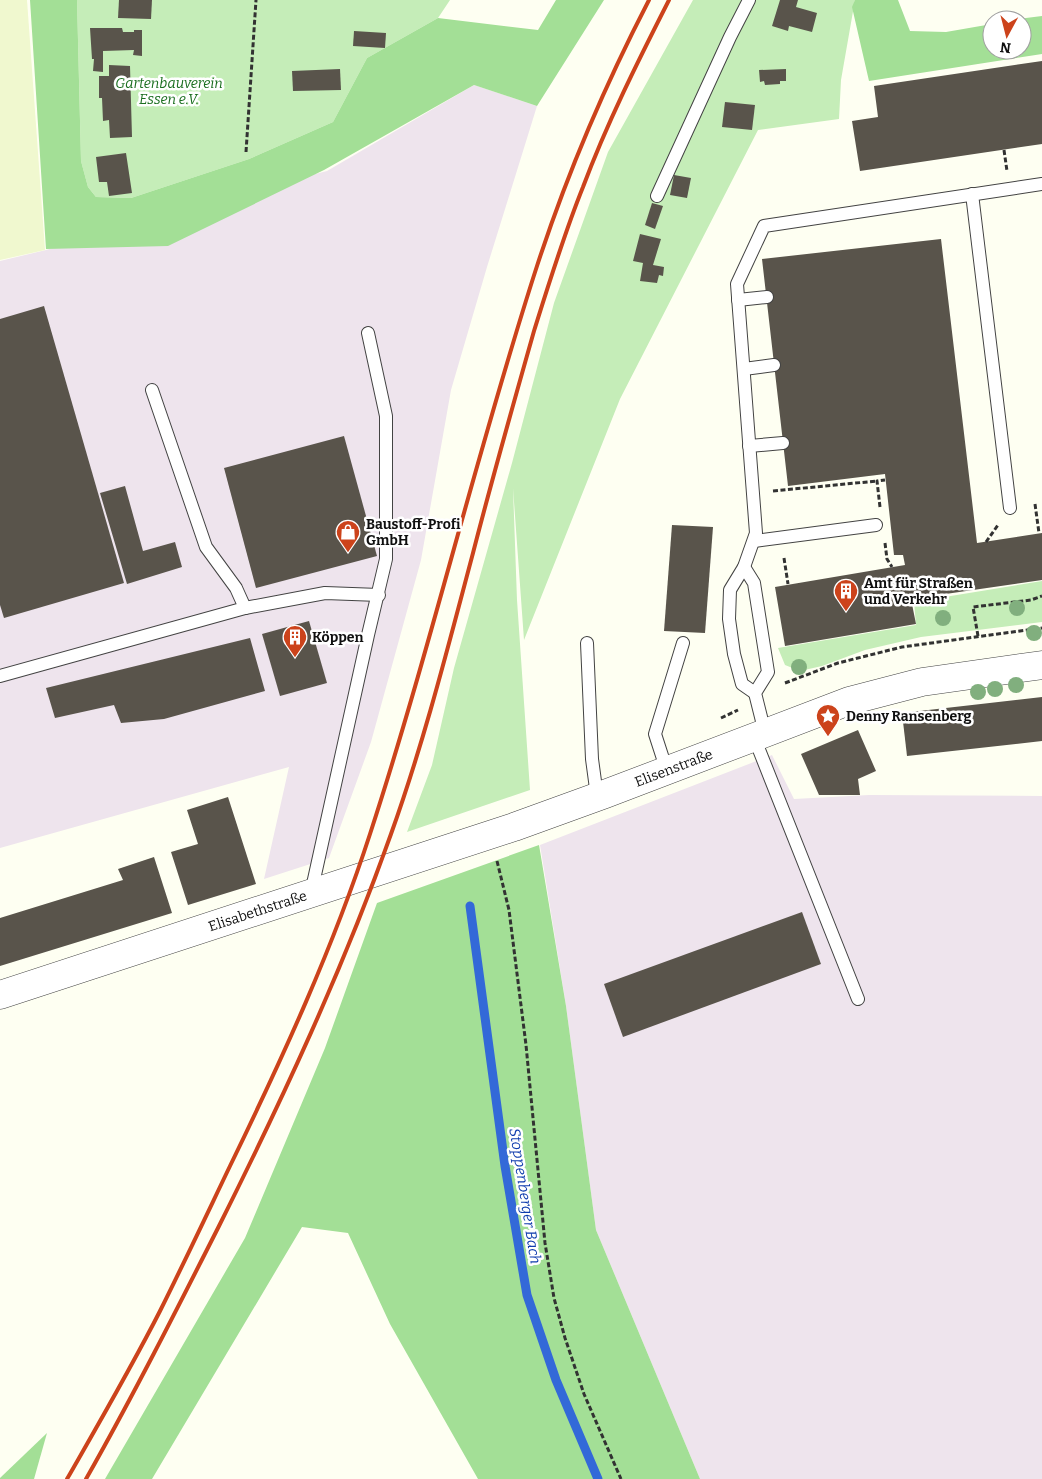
<svg xmlns="http://www.w3.org/2000/svg" width="1042" height="1479" viewBox="0 0 1042 1479" font-family="Bitter,serif">
<rect width="100%" height="100%" fill="#fefff2"/>
<g fill="#eee4ed">
<path d="M474,85L537,106L487,267L451,390L421,560L371,742L329,858L264,879L289,767L0,848V261L46,250L252,190L327,171Z"/>
<path d="M772,755L794,799L869,795L1042,796V1479H700L596,1230L566,1006L540,845Z"/>
</g>
<path fill="#f0f8cf" d="M0,0H27L45,250L0,260Z"/>
<g fill="#c5edb8">
<path d="M77,0H450L438,18L367,58L333,122L249,159L131,198L96,197L88,187L81,161Z"/>
<path d="M693,0H855L841,80L839,119L758,130L620,399L524,640L513,488L517,600L530,790L407,832L432,765L454,668L512,463L554,303L608,152Z"/>
<path d="M1042,581V622L921,637L865,650L822,666L800,671L785,665L778,648L916,625L914,602Z"/>
</g>
<g fill="#a3df96">
<path d="M30,0H77L81,161L88,187L96,197L131,198L249,159L333,122L367,58L438,18L538,30L556,0H604L537,106L474,85L324,170L168,246L46,249Z"/>
<path d="M855,0H898L910,31L946,32L992,24V50H1022V20H1011L1042,16V54L869,81L852,7Z"/>
<path d="M539,845L566,1006L596,1230L700,1479H478L390,1324L348,1233L302,1227L152,1479H105L245,1238L325,1048L377,903Z"/>
<path d="M47,1433L34,1479H0V1478Z"/>
</g>
<g fill="none" stroke-linecap="round" stroke-linejoin="round">
<path stroke="#3369d8" stroke-width="9" d="M470,906L505,1166L527,1295L556,1380L598,1479"/>
</g>
<g fill="#59544b">
<path d="M119,0H152L151,19L118,18Z"/>
<path d="M780,0H798L796,7L817,13L812,32L789,26L788,31L772,26Z"/>
<path d="M90,28H122L123,32H134V30H142V56L133,55L134,50L103,51V72L93,71L94,59H92Z"/>
<path d="M354,31L386,33L385,48L353,46Z"/>
<path d="M1042,61V144L860,171L852,121L878,117L874,86Z"/>
<path d="M109,65L130,66L132,137L110,138L109,120L103,121L102,98H99V76H109Z"/>
<path d="M340,69L341,90L293,91L292,71Z"/>
<path d="M786,69V81H780V84L765,85L764,81L760,82L759,70Z"/>
<path d="M725,102L755,105L752,130L722,127Z"/>
<path d="M126,153L132,193L109,196L107,182H99L96,157Z"/>
<path d="M674,175L691,178L687,198L670,195Z"/>
<path d="M652,203L663,206L655,229L645,225Z"/>
<path d="M640,234L661,239L653,265L664,267L663,276L659,275L657,283L640,281L643,263L633,261Z"/>
<path d="M941,239L977,543L1042,533V580L911,599L916,624L785,646L775,587L905,565L903,555H894L885,474L788,486L762,259Z"/>
<path d="M44,306L124,583L4,618L0,605V319Z"/>
<path d="M344,436L377,556L256,588L224,468Z"/>
<path d="M125,486L143,551L175,542L182,567L127,584L100,493Z"/>
<path d="M672,525L713,527L705,633L664,631Z"/>
<path d="M309,621L327,683L280,696L262,634Z"/>
<path d="M250,638L265,691L164,719L121,723L114,705L55,718L46,688Z"/>
<path d="M1042,697V741L907,756L902,713Z"/>
<path d="M858,730L876,771L858,779L860,795H819L801,754Z"/>
<path d="M228,797L256,884L188,905L171,852L198,844L187,810Z"/>
<path d="M154,857L172,913L0,966V918L123,880L118,869Z"/>
<path d="M802,912L821,964L623,1037L604,984Z"/>
</g>
<g fill="none" stroke-linecap="round" stroke-linejoin="round">
<g stroke="#434343" stroke-width="14">
<g id="service">
<path d="M972,194L1010,508"/>
<path d="M657,196L730,37L749,0"/>
<path d="M738,300L767,297"/>
<path d="M744,369L774,365"/>
<path d="M152,390L206,547L236,588L245,608"/>
<path d="M749,446L783,443"/>
<path d="M754,541L876,525"/>
<path d="M744,567L754,583L768,672L755,693L765,733"/>
<path d="M587,643L592,759L597,796"/>
<path d="M0,676L245,608L325,593L379,595"/>
<path d="M755,693L742,684L734,654L729,619L730,590L744,567L756,533L737,284L764,226L1042,184"/>
<path d="M754,737L858,999"/>
<path d="M667,771L655,734L683,643"/>
<path d="M311,893L368,635L386,559V416L368,333"/>
</g>
</g>
<g stroke="#434343" stroke-width="29">
<g id="tertiary">
<path id="s1" d="M0,995L514,827L605,794L849,701L922,682L1042,665"/>
</g>
</g>
<g stroke="#323232" stroke-width="3" stroke-dasharray="5 2.5" stroke-linecap="butt">
<path d="M1004,150L1007,171"/>
<path d="M246,152L256,0"/>
<path d="M773,491L877,481"/>
<path d="M1035,504L1039,533"/>
<path d="M880,507L877,481L885,480"/>
<path d="M986,542L998,525"/>
<path d="M885,543L887,559L892,567"/>
<path d="M784,558L788,584"/>
<path d="M978,636L973,607L1031,600L1042,596"/>
<path d="M785,683L838,663L902,647L1042,628"/>
<path d="M721,718L738,710"/>
<path d="M497,861L509,910L526,1045L545,1243L554,1298L565,1338L584,1394L621,1479"/>
</g>
<use href="#service" stroke="#fff" stroke-width="12"/>
<use href="#tertiary" stroke="#fff" stroke-width="28"/>
<g stroke="#cc431b" stroke-width="4">
<path d="M67,1479C99,1423 131,1368 160,1311C184,1263 207,1214 230,1166C282,1059 333,948 370,834C431,647 476,454 537,266C567,174 605,85 649,0"/>
<path d="M86,1479C133,1396 176,1311 219,1226C283,1098 343,969 391,834C424,742 448,647 473,553C492,479 513,405 534,331C549,283 564,234 583,187C607,123 638,61 669,0"/>
</g>
</g>
<g fill="#81af7e">
<circle cx="1017" cy="608" r="8"/>
<circle cx="943" cy="618" r="8"/>
<circle cx="1034" cy="633" r="8"/>
<circle cx="799" cy="667" r="8"/>
<circle cx="1016" cy="685" r="8"/>
<circle cx="995" cy="689" r="8"/>
<circle cx="978" cy="692" r="8"/>
</g>
<defs>
<g id="shop-pin" transform="scale(1.25)"><path d="M0 17L-7.5 6A9.5 9.5 0 1 1 7.5 6Z" fill="#cc431b" stroke="#fff"/><path d="M-5-2.5h2.3a2.7 3.5 0 0 1 5.4 0H5L5.5 6h-11ZM-1.5-2.5h3a1.5 2.3 0 0 0-3 0Z" fill="#fff"/></g>
<g id="building-pin" transform="scale(1.25)"><path d="M0 17L-7.5 6A9.5 9.5 0 1 1 7.5 6Z" fill="#cc431b" stroke="#fff"/><path d="M-4-6H4V6H1V3H-1V6H-4ZM-2.5-4.3h1.7v1.8h-1.7ZM.8-4.3h1.7v1.8H.8ZM-2.5-1h1.7V.8h-1.7ZM.8-1h1.7V.8H.8Z" fill="#fff"/></g>
<g id="sight-pin" transform="scale(1.25)"><path d="M0 17L-7.5 6A9.5 9.5 0 1 1 7.5 6Z" fill="#cc431b" stroke="#fff"/><path d="M0-6L1.8-2.2L6-1.7L2.9 1.2L3.7 5.4L0 3.3L-3.7 5.4L-2.9 1.2L-6-1.7L-1.8-2.2Z" fill="#fff"/></g>
</defs>
<g fill-rule="evenodd">
<use href="#shop-pin" x="348" y="532"/>
<use href="#building-pin" x="846" y="591"/>
<use href="#building-pin" x="295" y="637"/>
<use href="#sight-pin" x="828" y="716"/>
</g>
<g text-anchor="middle" stroke-width="5" stroke-linejoin="round" paint-order="stroke">
<g font-size="14" font-style="italic" fill="#1a6e1f" stroke="#fff">
<text x="169" y="88">Gartenbauverein<tspan x="169" dy="16">Essen e.V.</tspan></text>
</g>
<g font-size="14" font-weight="bold" fill="#101010" stroke="#fff" text-anchor="start">
<text x="366" y="529">Baustoff-Profi<tspan x="366" dy="16">GmbH</tspan></text>
<text x="864" y="588">Amt für Straßen<tspan x="864" dy="16">und Verkehr</tspan></text>
<text x="312" y="642">Köppen</text>
<text x="846" y="721">Denny Ransenberg</text>
</g>
<g font-size="14" fill="#101010" stroke="#fff">
<text dy="5" stroke="none"><textPath href="#s1" startOffset="711">Elisenstraße</textPath></text>
<text dy="5" stroke="none"><textPath href="#s1" startOffset="271">Elisabethstraße</textPath></text>
</g>
<g font-size="15" font-style="italic" fill="#0e3bad" stroke="#fff">
<text transform="translate(525 1196) rotate(81)" y="5">Stoppenberger Bach</text>
</g>
</g>
<g transform="translate(1007 35) rotate(187)"><circle r="24" fill="#ffffff" stroke="#9f9f9f"/>
<path d="M0-4L9 19L0 12L-9 19Z" fill="#cc431b"/>
<text y="-8" font-size="14" font-weight="bold" text-anchor="middle" fill="#101010">N</text>
</g>
</svg>
